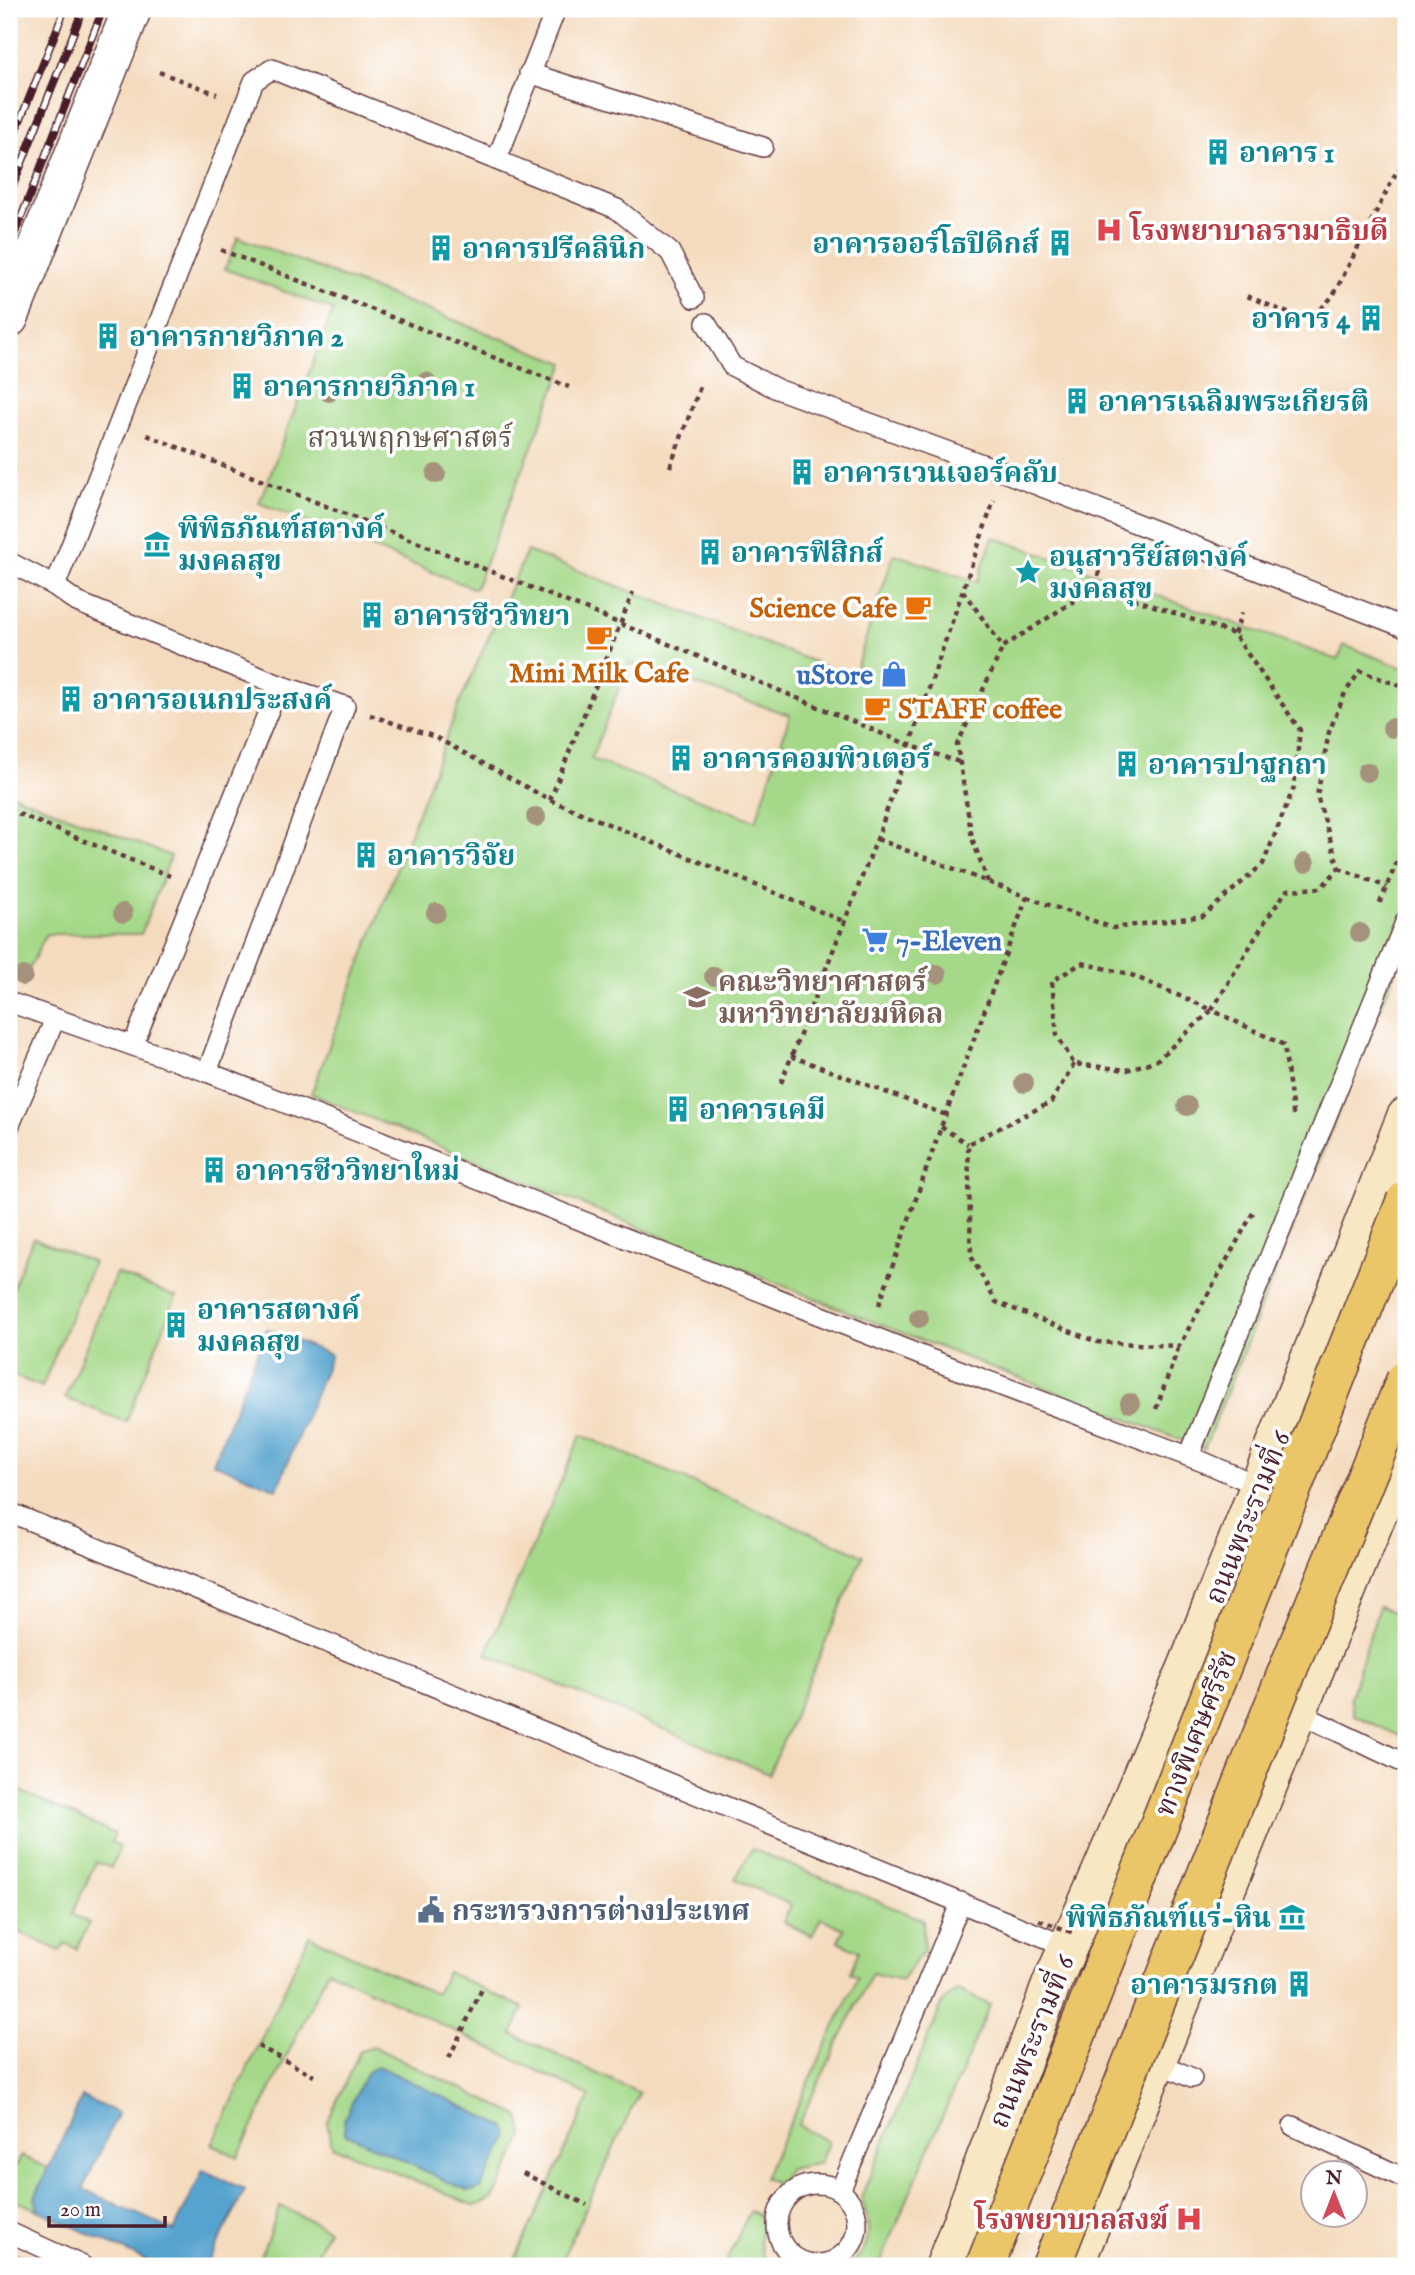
<svg xmlns="http://www.w3.org/2000/svg" width="1415" height="2275" viewBox="0 0 1415 2275" font-family="'IM FELL English','Noto Serif Thai',serif">
<rect width="100%" height="100%" fill="#fff"/>
<filter id="ink" filterUnits="userSpaceOnUse"><feTurbulence type="fractalNoise" baseFrequency=".0143" numOctaves="2"/><feDisplacementMap in="SourceGraphic" scale="14" xChannelSelector="R" yChannelSelector="G"/><feConvolveMatrix kernelMatrix="1 2 1 2 8 2 1 2 1" color-interpolation-filters="sRGB"/></filter>
<filter id="wash" filterUnits="userSpaceOnUse"><feTurbulence type="fractalNoise" baseFrequency=".00686" numOctaves="4" result="noise"/><feDisplacementMap in="SourceGraphic" scale="28" xChannelSelector="R" yChannelSelector="G"/><feGaussianBlur stdDeviation="1.57" result="paint"/><feColorMatrix in="noise" values="0 0 0 0 0 0 0 0 0 0 0 0 0 0 0 0 0 1.4 0 .05"/><feComposite in="paint" operator="in"/></filter>
<g filter="url(#wash)">
<rect width="100%" height="100%" fill="#f4dbbe"/>
<g fill="#a5d989" stroke="#787c5a" stroke-width="2" fill-rule="evenodd">
<path d="M238,237L565,363L475,589L259,503L333,310L225,269Z"/>
<path d="M993,537L1338,660L1344,645L1406,669V944L1204,1449L858,1316L311,1094L459,704L527,551L853,677L894,554L977,582ZM629,663L790,715L756,821L591,759Z"/>
<path d="M9,793L171,856L141,934H46L25,978L9,972Z"/>
<path d="M33,1238L93,1262L42,1387L9,1374V1297Z"/>
<path d="M116,1273L176,1297L126,1422L65,1398Z"/>
<path d="M581,1435L863,1555L769,1774L486,1654Z"/>
<path d="M1379,1606L1406,1618V1739L1354,1715L1350,1698Z"/>
<path d="M9,1786L115,1834L111,1842L120,1847L111,1868L96,1862L72,1914L89,1923L77,1949L65,1943L60,1951L9,1927Z"/>
<path d="M752,1849L923,1920L924,1950L901,1980L872,1973L798,2125L828,2142L820,2163L789,2169L778,2185L764,2178L858,1977L850,1972L859,1951L838,1941L844,1929L821,1918L812,1936L783,1922L791,1905L735,1879Z"/>
<path d="M309,1936L436,1994L447,1972L524,2008L512,2034L639,2093L559,2266H512L590,2096L328,1970L238,2157L212,2145Z"/>
<path d="M958,1990L990,2005L879,2266H847C874,2249 871,2225 861,2197L944,2000Z"/>
<path d="M374,2047L519,2116L524,2136L493,2199L475,2206L332,2146L327,2122L360,2051Z"/>
<path d="M21,2156L48,2168L35,2197L38,2210L9,2198V2161L17,2165Z"/>
<path d="M280,2206L328,2229L312,2266H257Z"/>
<path d="M750,2211L763,2217C759,2236 758,2250 768,2266H724Z"/>
<path d="M9,2250L44,2266H9Z"/>
</g>
<g fill="#55a3ce" stroke="#50617c" stroke-width="2">
<path d="M267,1329L331,1355L277,1489L213,1463Z"/>
<path d="M378,2066L506,2127L508,2137L480,2188L469,2192L345,2133L344,2119L367,2072Z"/>
<path d="M82,2097L118,2113L83,2189L174,2231L203,2170L245,2190L207,2266H157L38,2210L35,2197Z"/>
</g>
</g>
<g filter="url(#ink)">
<g fill="none" stroke-linecap="round" stroke-linejoin="round">
<g stroke="#643b41" stroke-width="22">
<g id="service">
<path d="M529,73L763,147"/>
<path d="M497,159L556,9"/>
<path d="M706,323L732,366L777,389L1001,471L1406,628"/>
<path d="M9,562L55,586L77,602L279,685L345,706L207,1072"/>
<path d="M55,586L254,81L272,69L617,209L670,252L694,298"/>
<path d="M9,1002L207,1072L930,1359L1206,1463L1259,1486"/>
<path d="M133,1045L279,685"/>
<path d="M9,1127L55,1019"/>
<path d="M1189,1456L1406,920"/>
<path d="M9,1512L1068,1947"/>
<path d="M1297,1712L1406,1764"/>
<path d="M1156,2062L1192,2078"/>
<path d="M1293,2126L1406,2179"/>
<circle cx="817" cy="2224" r="40"/>
<path d="M840,2191L961,1902"/>
<path d="M9,2232L83,2266"/>
</g>
</g>
<g stroke="#643b41" stroke-width="41">
<path id="tertiary" d="M9,318L132,9"/>
</g>
<g stroke="#643b41" stroke-width="41">
<g id="secondary">
<path d="M945,2266L1052,1983L1103,1868L1189,1663L1406,1117"/>
<path d="M1074,2266L1406,1443"/>
</g>
</g>
<g stroke="#643b41" stroke-width="4.5" stroke-dasharray="5 5" stroke-linecap="butt">
<path d="M159,72L217,94"/>
<path d="M221,250L569,387"/>
<path d="M1247,296L1290,314L1315,315L1333,296L1397,171L1406,165"/>
<path d="M147,435L585,609L909,745L959,762"/>
<path d="M670,467L700,387"/>
<path d="M1097,586L1100,561"/>
<path d="M963,591L1003,647"/>
<path d="M1234,634L1242,613"/>
<path d="M370,715L435,737L550,800L843,921"/>
<path d="M550,800L633,592"/>
<path d="M9,810L170,876"/>
<path d="M877,839L1027,897L941,1127L879,1305"/>
<path d="M1339,868L1387,887"/>
<path d="M988,882L972,838L957,745L1003,647L1097,586L1234,634L1300,730L1294,787L1263,864L1203,916L1113,928L1027,897"/>
<path d="M1380,903L1406,839"/>
<path d="M1082,963L1129,974L1212,1010L1157,1060L1127,1070L1074,1064L1057,1035L1052,981Z"/>
<path d="M791,1056L946,1115"/>
<path d="M1074,1064L1051,1102L968,1144L971,1256L996,1302L1097,1342L1179,1346L1254,1211"/>
<path d="M781,1083L877,839L994,500"/>
<path d="M1294,1112L1293,1113L1284,1045L1212,1010L1264,923L1287,890L1321,888L1339,868L1317,796L1329,732L1345,693L1360,671L1406,688"/>
<path d="M941,1127L968,1144"/>
<path d="M1156,1409L1179,1346"/>
<path d="M258,2046L314,2076"/>
<path d="M449,2058L482,1989"/>
<path d="M523,2173L587,2205"/>
</g>
<use href="#service" stroke="#fff" stroke-width="19"/>
<use href="#tertiary" stroke="#fff" stroke-width="38"/>
<use href="#secondary" stroke="#f7e8c3" stroke-width="38"/>
<g stroke="#4a1f2b" stroke-width="8">
<g id="rail">
<path d="M9,148L65,9"/>
<path d="M9,196L83,9"/>
<path d="M9,248L103,9"/>
</g>
</g>
<use href="#rail" stroke="#fff" stroke-width="5" stroke-dasharray="16" stroke-linecap="butt"/>
<g stroke="#643b41" stroke-width="41" stroke-linecap="butt">
<g id="motorway-bridge">
<path d="M985,2266L1406,1200"/>
<path d="M1051,2266L1285,1677L1406,1379"/>
</g>
</g>
<g stroke="#643b41" stroke-width="4.5" stroke-dasharray="5 5" stroke-linecap="butt">
<path d="M1039,1920L1074,1933"/>
<path d="M1203,1982L1214,1986"/>
</g>
<use href="#motorway-bridge" stroke="#eac669" stroke-width="38"/>
</g>
<g fill="#a5927d">
<circle cx="426" cy="382" r="10"/>
<circle cx="329" cy="392" r="10"/>
<circle cx="436" cy="474" r="10"/>
<circle cx="1392" cy="728" r="10"/>
<circle cx="1367" cy="772" r="10"/>
<circle cx="536" cy="817" r="10"/>
<circle cx="1305" cy="863" r="10"/>
<circle cx="123" cy="913" r="10"/>
<circle cx="436" cy="913" r="10"/>
<circle cx="1360" cy="933" r="10"/>
<circle cx="937" cy="974" r="10"/>
<circle cx="23" cy="976" r="10"/>
<circle cx="714" cy="976" r="10"/>
<circle cx="1024" cy="1083" r="10"/>
<circle cx="1187" cy="1106" r="10"/>
<circle cx="919" cy="1318" r="10"/>
<circle cx="1130" cy="1403" r="10"/>
</g>
</g>
<defs>
<g id="building-bare" transform="scale(2.1)"><path d="M-4-6H4V6H1V3H-1V6H-4ZM-2.5-4.3h1.7v1.8h-1.7ZM.8-4.3h1.7v1.8H.8ZM-2.5-1h1.7V.8h-1.7ZM.8-1h1.7V.8H.8Z" fill="#0f9aa8" stroke="#fff" stroke-width="2.5" paint-order="stroke"/></g>
<g id="hospital-bare" transform="scale(2.1)"><path d="M-5-5h3v3.5h4V-5h3V5h-3V1.5h-4V5h-3Z" fill="#e0444e" stroke="#fff" stroke-width="2.5" paint-order="stroke"/></g>
<g id="museum-bare" transform="scale(2.1)"><path d="M0-6L6-3V-2H-6V-3ZM-5-1h2V3h-2ZM-1-1h2V3h-2ZM3-1h2V3H3ZM-6 4H6V6H-6Z" fill="#0f9aa8" stroke="#fff" stroke-width="2.5" paint-order="stroke"/></g>
<g id="sight-bare" transform="scale(2.1)"><path d="M0-6L1.8-2.2L6-1.7L2.9 1.2L3.7 5.4L0 3.3L-3.7 5.4L-2.9 1.2L-6-1.7L-1.8-2.2Z" fill="#0f9aa8" stroke="#fff" stroke-width="2.5" paint-order="stroke"/></g>
<g id="cafe-bare" transform="scale(2.1)"><path d="M-5.5-4.5H6V0H3Q3 3.5 0 3.5H-2.5Q-5.5 3.5-5.5 0ZM3-3.2v2h1.7v-2ZM-6 4.5H4V6H-6Z" fill="#e8710a" stroke="#fff" stroke-width="2.5" paint-order="stroke"/></g>
<g id="shop-bare" transform="scale(2.1)"><path d="M-5-2.5h2.3a2.7 3.5 0 0 1 5.4 0H5L5.5 6h-11ZM-1.5-2.5h3a1.5 2.3 0 0 0-3 0Z" fill="#3f7fe0" stroke="#fff" stroke-width="2.5" paint-order="stroke"/></g>
<g id="supermarket-bare" transform="scale(2.1)"><path d="M-6-5.5h2.5l.6 2H6L4.5 2H-2.5L-4.4-4H-6ZM-1.5 3.2a1.3 1.3 0 1 0 .1 0ZM3 3.2a1.3 1.3 0 1 0 .1 0Z" fill="#3f7fe0" stroke="#fff" stroke-width="2.5" paint-order="stroke"/></g>
<g id="university-bare" transform="scale(2.1)"><path d="M0-5L7-2L0 1L-7-2ZM-4 1L0 2.5L4 1V4Q0 6-4 4Z" fill="#8d6e63" stroke="#fff" stroke-width="2.5" paint-order="stroke"/></g>
<g id="civic-bare" transform="scale(2.1)"><path d="M-.6-6.5H3V-4.5H.6V-3L4-1V1h2V6H-6V1h2V-1L-.6-3ZM-1.2 2.5V6h2.4V2.5Z" fill="#5c6f8a" stroke="#fff" stroke-width="2.5" paint-order="stroke"/></g>
</defs>
<g fill-rule="evenodd">
<use href="#building-bare" x="1218" y="152"/>
<use href="#hospital-bare" x="1109" y="230"/>
<use href="#building-bare" x="1060" y="243"/>
<use href="#building-bare" x="441" y="248"/>
<use href="#building-bare" x="1371" y="318"/>
<use href="#building-bare" x="108" y="336"/>
<use href="#building-bare" x="242" y="386"/>
<use href="#building-bare" x="1077" y="401"/>
<use href="#building-bare" x="802" y="472"/>
<use href="#museum-bare" x="157" y="544"/>
<use href="#building-bare" x="710" y="552"/>
<use href="#sight-bare" x="1028" y="572"/>
<use href="#cafe-bare" x="918" y="607"/>
<use href="#building-bare" x="372" y="615"/>
<use href="#cafe-bare" x="599" y="637"/>
<use href="#shop-bare" x="894" y="674"/>
<use href="#building-bare" x="71" y="699"/>
<use href="#cafe-bare" x="877" y="708"/>
<use href="#building-bare" x="681" y="758"/>
<use href="#building-bare" x="1127" y="764"/>
<use href="#building-bare" x="366" y="855"/>
<use href="#supermarket-bare" x="875" y="940"/>
<use href="#university-bare" x="697" y="997"/>
<use href="#building-bare" x="678" y="1109"/>
<use href="#building-bare" x="214" y="1170"/>
<use href="#building-bare" x="176" y="1325"/>
<use href="#civic-bare" x="431" y="1910"/>
<use href="#museum-bare" x="1292" y="1917"/>
<use href="#building-bare" x="1299" y="1984"/>
<use href="#hospital-bare" x="1189" y="2219"/>
</g>
<g text-anchor="middle" stroke-width="7" stroke-linejoin="round" paint-order="stroke">
<g font-size="28" font-weight="bold" fill="#0d838f" stroke="#fff" text-anchor="start">
<text x="1239" y="162">อาคาร 1</text>
<text x="1039" y="253" text-anchor="end">อาคารออร์โธปิดิกส์</text>
<text x="462" y="258">อาคารปรีคลินิก</text>
<text x="1350" y="328" text-anchor="end">อาคาร 4</text>
<text x="129" y="346">อาคารกายวิภาค 2</text>
<text x="263" y="396">อาคารกายวิภาค 1</text>
<text x="1098" y="411">อาคารเฉลิมพระเกียรติ</text>
<text x="823" y="482">อาคารเวนเจอร์คลับ</text>
<text x="178" y="538">พิพิธภัณฑ์สตางค์<tspan x="178" dy="32">มงคลสุข</tspan></text>
<text x="731" y="562">อาคารฟิสิกส์</text>
<text x="1049" y="566">อนุสาวรีย์สตางค์<tspan x="1049" dy="32">มงคลสุข</tspan></text>
<text x="393" y="625">อาคารชีววิทยา</text>
<text x="92" y="709">อาคารอเนกประสงค์</text>
<text x="702" y="768">อาคารคอมพิวเตอร์</text>
<text x="1148" y="774">อาคารปาฐกถา</text>
<text x="387" y="865">อาคารวิจัย</text>
<text x="699" y="1119">อาคารเคมี</text>
<text x="235" y="1180">อาคารชีววิทยาใหม่</text>
<text x="197" y="1319">อาคารสตางค์<tspan x="197" dy="32">มงคลสุข</tspan></text>
<text x="1271" y="1927" text-anchor="end">พิพิธภัณฑ์แร่-หิน</text>
<text x="1278" y="1994" text-anchor="end">อาคารมรกต</text>
</g>
<g font-size="28" font-weight="bold" fill="#be3a42" stroke="#fff" text-anchor="start">
<text x="1130" y="240">โรงพยาบาลรามาธิบดี</text>
<text x="1168" y="2229" text-anchor="end">โรงพยาบาลสงฆ์</text>
</g>
<g font-size="28" fill="#655747" stroke="#fff">
<text x="410" y="447">สวนพฤกษศาสตร์</text>
</g>
<g font-size="28" font-weight="bold" fill="#c56008" stroke="#fff" text-anchor="end">
<text x="897" y="617">Science Cafe</text>
<text x="599" y="682" text-anchor="middle">Mini Milk Cafe</text>
<text x="898" y="718" text-anchor="start">STAFF coffee</text>
</g>
<g font-size="28" font-weight="bold" fill="#366cbe" stroke="#fff" text-anchor="end">
<text x="873" y="684">uStore</text>
<text x="896" y="950" text-anchor="start">7-Eleven</text>
</g>
<g font-size="28" font-weight="bold" fill="#785e54" stroke="#fff" text-anchor="start">
<text x="718" y="991">คณะวิทยาศาสตร์<tspan x="718" dy="32">มหาวิทยาลัยมหิดล</tspan></text>
</g>
<g font-size="28" fill="#4a1f2b" stroke="#fff">
<text transform="translate(1247 1517) rotate(-68)" y="10">ถนนพระรามที่ 6</text>
<text transform="translate(1195 1733) rotate(-68)" y="10">ทางพิเศษศรีรัช</text>
<text transform="translate(1031 2041) rotate(-68)" y="10">ถนนพระรามที่ 6</text>
</g>
<g font-size="28" font-weight="bold" fill="#4e5e75" stroke="#fff" text-anchor="start">
<text x="452" y="1920">กระทรวงการต่างประเทศ</text>
</g>
</g>
<rect width="1415" height="2275" fill="none" stroke="#fff" stroke-width="35"/>
<g transform="translate(1334 2194)"><circle r="33" fill="#ffffff" stroke="#b7a5aa" stroke-width="2"/>
<path d="M0-5L12 26L0 18L-12 26Z" fill="#d1495b"/>
<text y="-10" font-size="19" font-weight="bold" text-anchor="middle" fill="#4a1f2b">N</text>
</g>
<path d="M49 2216v10h116v-10" fill="none" stroke="#4a1f2b" stroke-width="3.5"/>
<text x="60" y="2216" font-size="21" fill="#4a1f2b" stroke="#ffffff" stroke-width="5" paint-order="stroke">20 m</text>
</svg>
